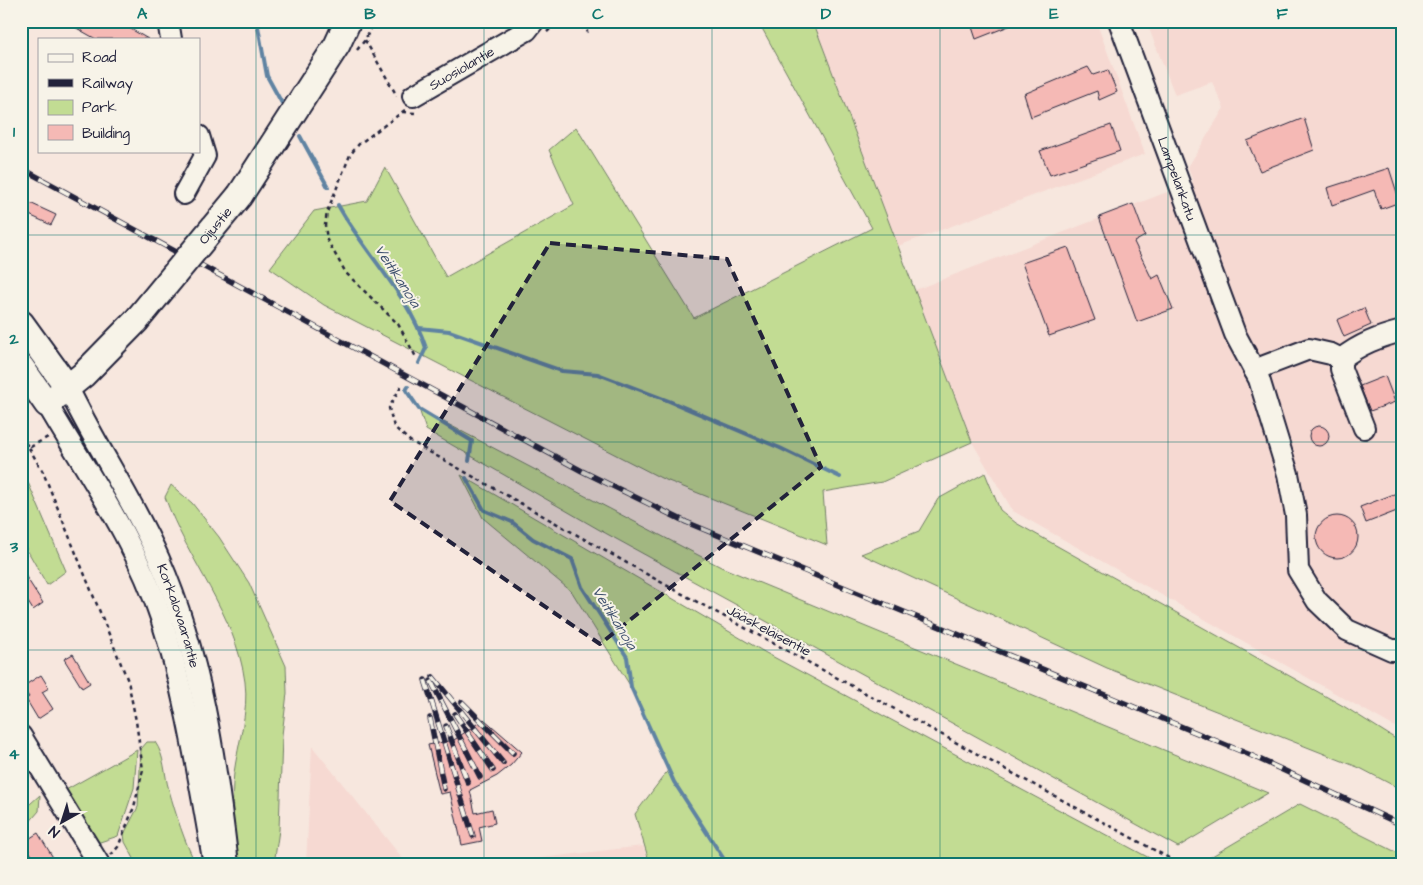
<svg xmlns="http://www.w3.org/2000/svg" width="1423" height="885" viewBox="0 0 1423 885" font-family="'Architects Daughter',sans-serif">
<rect width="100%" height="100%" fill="#f7e7de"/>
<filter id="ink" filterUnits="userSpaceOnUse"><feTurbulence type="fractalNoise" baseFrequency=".02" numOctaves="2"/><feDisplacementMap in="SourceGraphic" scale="10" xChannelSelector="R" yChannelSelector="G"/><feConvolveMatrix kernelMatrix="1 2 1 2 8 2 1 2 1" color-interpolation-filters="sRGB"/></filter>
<g filter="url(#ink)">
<g fill="#f6d9d2">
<path d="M813,21H1096L1145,154L898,246Z"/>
<path d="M1146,21H1396L1402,37V731L1013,511L972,442L915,290L1193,182L1188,167L1224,108L1212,82L1175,95Z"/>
<path d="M312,746L407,864H306Z"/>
<path d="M643,846L650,864H490Z"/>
</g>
<g fill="#c2dc93" stroke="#727f67">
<path d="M758,21H813L972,442L882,482L823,492L827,545L661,478L324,305L270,268L314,211L367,201L385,167L446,277L574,205L549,150L576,127L694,318L872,228Z"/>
<path d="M419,409L721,567L1268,793L1178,847L598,529L426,430Z"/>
<path d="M21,466L66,571L47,585L21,539Z"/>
<path d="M985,473L1000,510L1016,523L1345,707L1402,743V790L1360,768L1107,668L861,554L919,531L938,499Z"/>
<path d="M461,475L766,653L1155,861L1150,864H650L635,814L669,769L631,687L572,592L483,518Z"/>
<path d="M171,485L192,503L219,537L249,583L286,666L287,693L282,735L279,830L274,864H239C235,833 230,804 234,773C238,744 249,711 245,682C236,614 187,560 165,497Z"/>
<path d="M147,742H155C165,756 164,774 169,790C176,815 184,841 196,864H137L125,842L124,834L138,807L141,749Z"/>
<path d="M137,750L134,788L118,836L97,843L64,791Z"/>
<path d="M40,795L39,811L21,832V812Z"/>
<path d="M1300,804L1402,855V864L1202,862Z"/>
</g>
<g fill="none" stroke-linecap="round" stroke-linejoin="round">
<g stroke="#5f83a2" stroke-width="4">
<path d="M257,21L267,76L284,107"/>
<path d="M300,136L328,187"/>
<path d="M338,205C365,254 409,295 426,348L419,363"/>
<path d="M419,328L449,331L562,371L598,374L669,401L780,448L840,477"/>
<path d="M408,387L406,390L419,409L472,441L469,461"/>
<path d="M466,478L484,510L512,522L533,539L572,559L582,587L627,657L631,687L674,782L727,864"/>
</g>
</g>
<g fill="#f5b9b5" stroke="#22223b">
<path d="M64,21H117L148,39H96Z"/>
<path d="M970,21H1019V22L976,39Z"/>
<path d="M1088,67L1093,75L1108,70L1117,92L1099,100L1097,91L1031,117L1024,94Z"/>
<path d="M1304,118L1314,150L1260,171L1247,141Z"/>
<path d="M1111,125L1120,151L1050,175L1040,151Z"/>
<path d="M1389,168L1400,202L1381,209L1374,190L1332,205L1327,188Z"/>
<path d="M30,203L56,215L51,225L25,213Z"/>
<path d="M1133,204L1145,236L1134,242L1152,279L1159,275L1173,309L1137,322L1099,217Z"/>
<path d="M1068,247L1095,320L1049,336L1022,263Z"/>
<path d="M1364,308L1371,325L1344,337L1337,320Z"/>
<path d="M1385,376L1395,402L1370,411L1360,386Z"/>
<circle cx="1319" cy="436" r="10"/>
<path d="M1402,491V509L1366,523L1360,507Z"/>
<circle cx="1337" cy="537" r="21"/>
<path d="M21,569L43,603L33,610L28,602L21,606Z"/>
<path d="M73,654L90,683L82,688L64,659Z"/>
<path d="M41,675L49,688L42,692L53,709L38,719L26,699L29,697L22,687Z"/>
<path d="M484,719L522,752L511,765L497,776L470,790L475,813L492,809L495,823L479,827L482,841L462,845L450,792L440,794L428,745L454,740Z"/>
<path d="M38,833L57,864H37L24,842Z"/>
</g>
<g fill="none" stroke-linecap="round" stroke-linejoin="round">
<g stroke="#22223b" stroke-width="24">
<g id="minor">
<path d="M168,21L171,39"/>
<path id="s1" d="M1119,21L1235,334L1259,379L1288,474L1296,515L1298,570L1317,601L1347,630L1392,650H1402"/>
<path id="s2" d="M413,96L527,30L534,21"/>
<path d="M184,194L205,156L199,136"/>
<path d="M1254,370L1309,349L1331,354L1341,359"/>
<path id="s3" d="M68,388C96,446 133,500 159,559C201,654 216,761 228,864"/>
<path d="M47,404C87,473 136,541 161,618C187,698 199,782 214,864"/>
<path d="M1364,428L1341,369V359C1360,344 1379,337 1402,331"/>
<path d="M21,736L99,864"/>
</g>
</g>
<g stroke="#22223b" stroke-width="29">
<g id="major">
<path d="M240,195L337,45L348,21"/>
<path d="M21,323L68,388"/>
<path d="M21,367L47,404L83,375L136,321"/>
</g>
</g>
<g stroke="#22223b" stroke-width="2.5" stroke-dasharray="4 4" stroke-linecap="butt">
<path d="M574,21L588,32"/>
<path d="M547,32L559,21"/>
<path d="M365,40L397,96"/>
<path d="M357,50L365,40L374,21"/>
<path d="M405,110L359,144L350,155L327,212L325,225L327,240L346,273L398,324L416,357"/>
<path d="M403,112L415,113"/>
<path d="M401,386L389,408L394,427L410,441L666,585L1180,864"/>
<path d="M21,436L29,448L48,437"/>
<path d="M29,448L43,472L128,681L136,721L143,770L134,807L118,847L111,855"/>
</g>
<use href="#minor" stroke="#f7f3e8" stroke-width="20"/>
<use href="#major" stroke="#f7f3e8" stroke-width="25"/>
<g stroke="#22223b" stroke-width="5.5">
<g id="rail">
<path d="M21,168L582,471L686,522L1248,754L1402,825"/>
<path d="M433,677L503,763"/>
<path d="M425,680L473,836"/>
<path d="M431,681L480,777"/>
<path d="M462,702L513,753"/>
<path d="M455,714L493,770"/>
<path d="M430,718L444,789"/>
<path d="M446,726L468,783"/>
</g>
</g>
<use href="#rail" stroke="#f7f3e8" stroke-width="4" stroke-dasharray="11" stroke-linecap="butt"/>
<g stroke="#22223b" stroke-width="29" stroke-linecap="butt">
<g id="major-bridge">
<path id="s4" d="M136,321L240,195"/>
</g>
</g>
<use href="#major-bridge" stroke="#f7f3e8" stroke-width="25"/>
</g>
</g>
<path fill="#22223b" fill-opacity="0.2" stroke="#22223b" stroke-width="4" stroke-dasharray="10 6" stroke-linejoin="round" d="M550,243L727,259L821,467L600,644L390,501Z"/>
<path fill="none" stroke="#0f766e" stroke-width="1" stroke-opacity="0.55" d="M256,21V864M484,21V864M712,21V864M940,21V864M1168,21V864M21,235H1402M21,442H1402M21,650H1402"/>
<g text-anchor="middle" stroke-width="4" stroke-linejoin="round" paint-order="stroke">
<g font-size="14" fill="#22223b" stroke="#f7f3e8">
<text dy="5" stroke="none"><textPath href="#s2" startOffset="56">Suosiolantie</textPath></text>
<text dy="5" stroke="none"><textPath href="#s1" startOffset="168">Lampelankatu</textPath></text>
<text dy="5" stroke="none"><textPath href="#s4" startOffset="124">Oijustie</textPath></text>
<text dy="5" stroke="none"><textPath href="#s3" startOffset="254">Korkalovaarantie</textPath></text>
<text transform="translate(769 630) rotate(28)" y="5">Jääskeläisentie</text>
</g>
<g font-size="15" font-style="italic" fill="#40526f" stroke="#f7f3e8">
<text transform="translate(398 276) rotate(57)" y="5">Veitikanoja</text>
<text transform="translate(615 618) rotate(58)" y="5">Veitikanoja</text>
</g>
</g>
<rect width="1423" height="885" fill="none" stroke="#f7f3e8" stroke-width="55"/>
<rect x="38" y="38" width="162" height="115" fill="#f7f3e8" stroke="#a29fa3"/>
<rect x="48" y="54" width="25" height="8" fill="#f7f3e8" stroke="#a29fa3"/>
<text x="82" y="62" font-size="15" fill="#22223b">Road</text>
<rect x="48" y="79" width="25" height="8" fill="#22223b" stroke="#a29fa3"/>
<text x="82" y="88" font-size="15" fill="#22223b">Railway</text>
<rect x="48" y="100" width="25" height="15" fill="#c2dc93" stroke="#a29fa3"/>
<text x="82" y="112" font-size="15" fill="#22223b">Park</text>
<rect x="48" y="125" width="25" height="15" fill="#f5b9b5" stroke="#a29fa3"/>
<text x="82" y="138" font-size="15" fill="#22223b">Building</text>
<g transform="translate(62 822) rotate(219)" stroke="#f7f3e8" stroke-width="4" paint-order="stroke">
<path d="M0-4L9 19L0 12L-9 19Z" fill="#22223b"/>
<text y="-8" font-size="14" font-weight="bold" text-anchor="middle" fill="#22223b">N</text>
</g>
<rect x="28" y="28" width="1368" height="830" fill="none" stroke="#0f766e" stroke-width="2"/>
<g font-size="16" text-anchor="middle" font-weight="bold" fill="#0f766e">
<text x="142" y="19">A</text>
<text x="370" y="19">B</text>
<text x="598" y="19">C</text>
<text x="826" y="19">D</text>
<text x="1054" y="19">E</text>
<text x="1282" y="19">F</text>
<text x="14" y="137">1</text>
<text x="14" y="344">2</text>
<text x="14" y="552">3</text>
<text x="14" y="759">4</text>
</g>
</svg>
